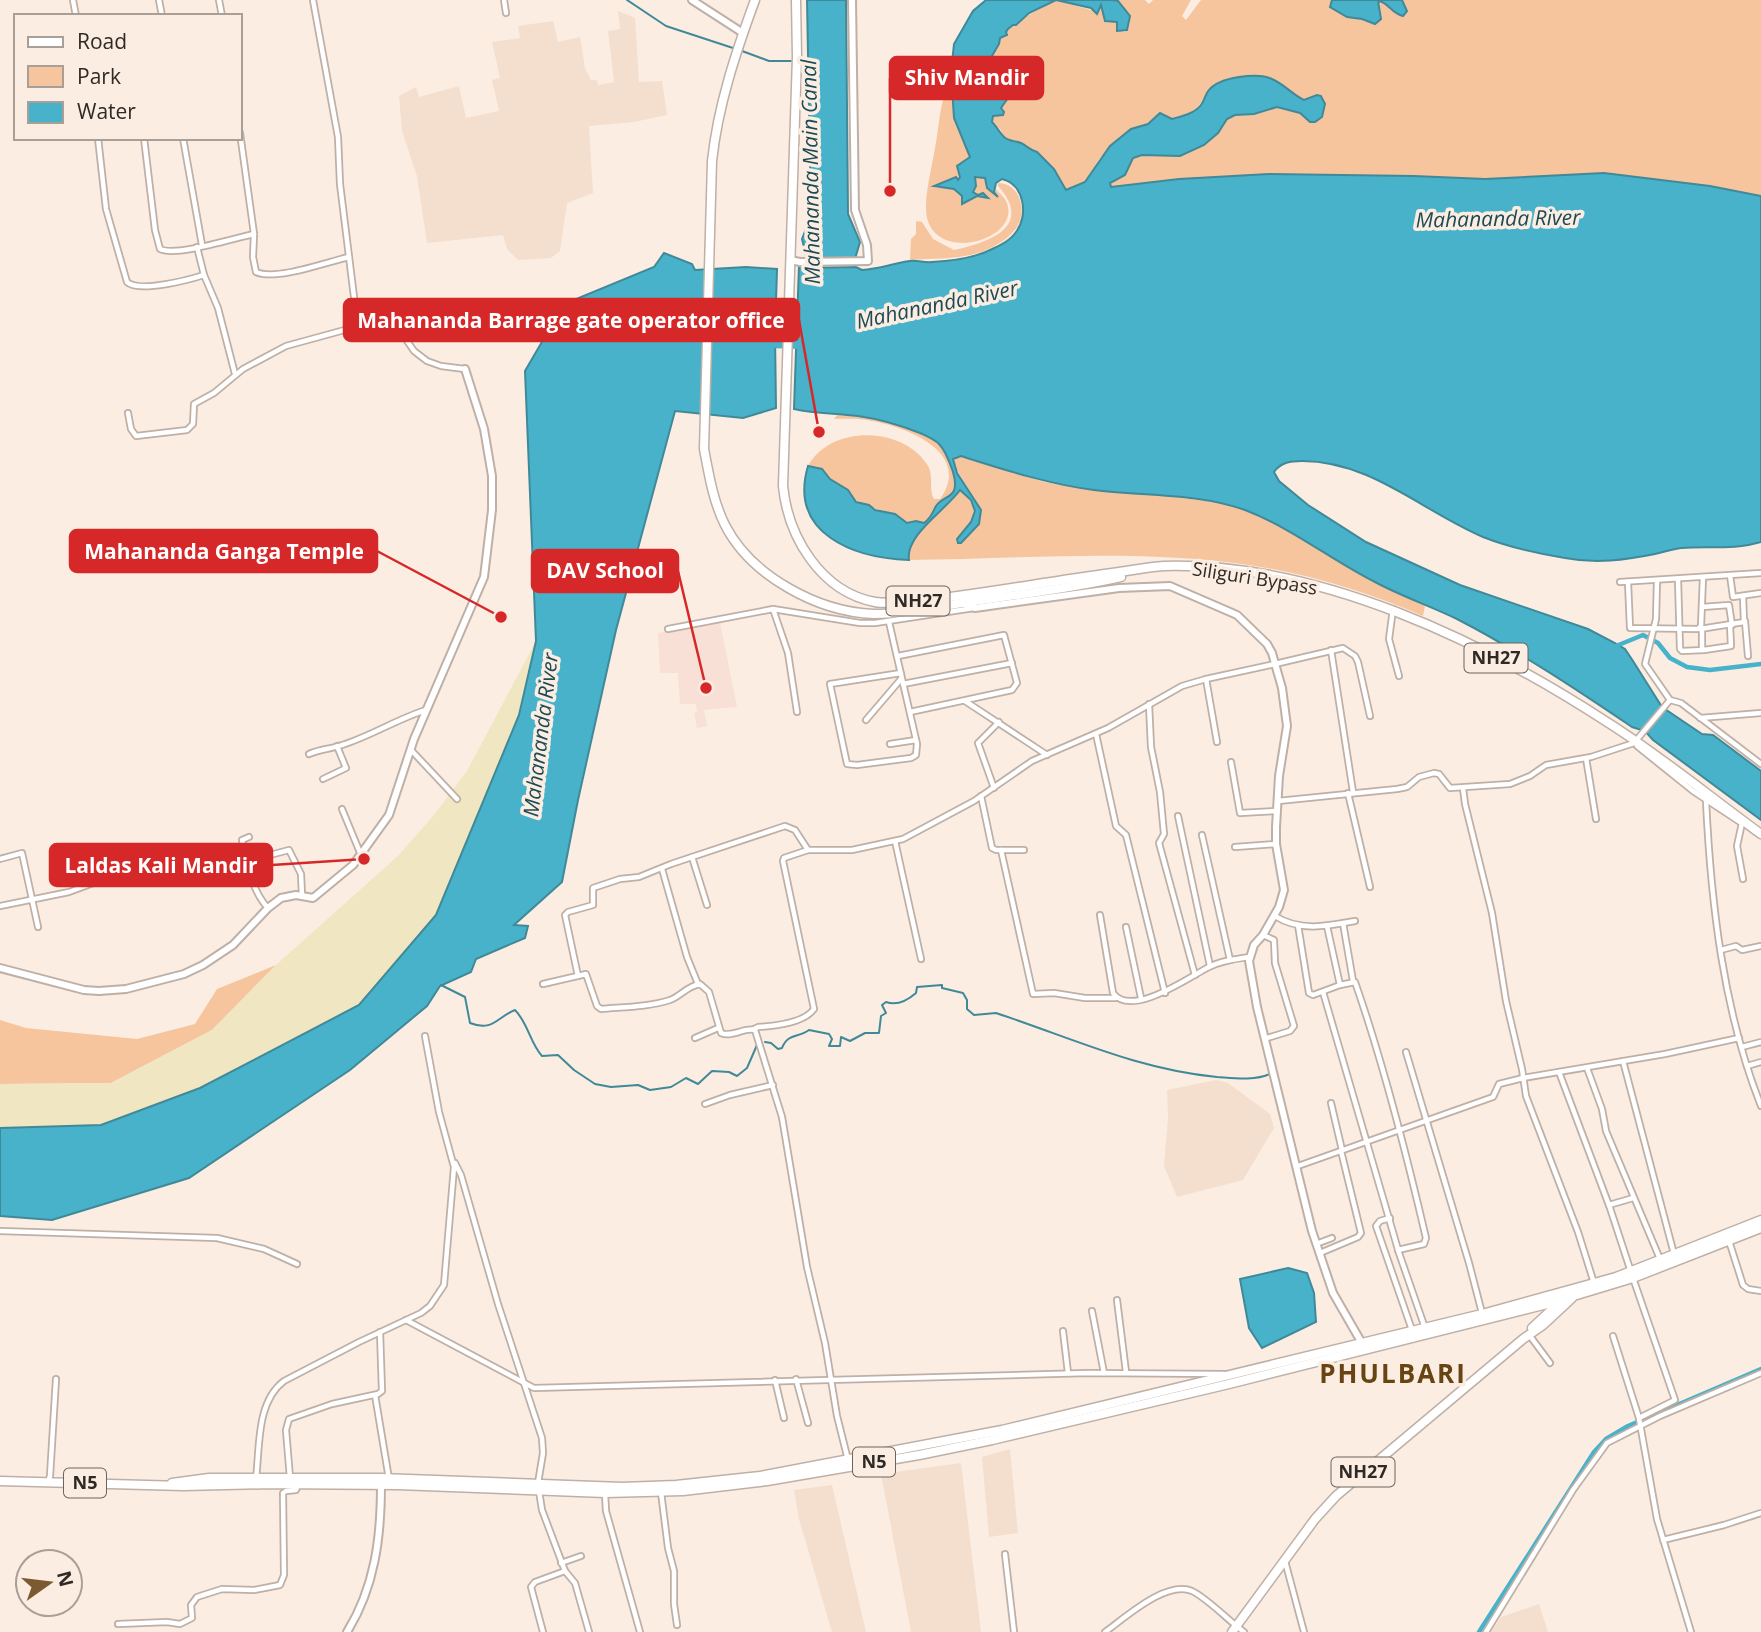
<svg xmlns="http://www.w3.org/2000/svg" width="1761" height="1632" viewBox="0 0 1761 1632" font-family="'Open Sans',sans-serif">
<rect width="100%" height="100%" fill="#fbede2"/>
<g fill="#f4dfcf">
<path d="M618,11L635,18L639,82L662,81L667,115L634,122L589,126L593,193L567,203L560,251L551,258L518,260L507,249L503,235L427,243L417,176L402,131L399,96L416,87L419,97L459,86L466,118L499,111L492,80L500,78L492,42L520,38L518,26L553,21L558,42L580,37L585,68L591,80H597L598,85L614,82L608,31L620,29Z"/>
<path d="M1216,1080L1228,1083L1270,1114L1274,1128L1243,1180L1177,1197L1164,1166L1168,1119L1167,1090Z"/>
<path d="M1010,1449L1018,1533L989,1537L982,1457Z"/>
<path d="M961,1463L981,1632H911L881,1474Z"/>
<path d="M832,1485L866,1632H832L799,1519L794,1490Z"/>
<path d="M1539,1604L1548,1632H1491L1501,1617Z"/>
</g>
<path fill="#f8e0d6" d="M720,622L737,707L704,710L707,726L697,728L694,713L697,712L696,704H680L678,673H660L658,633Z"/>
<g fill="#f7c59d">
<path d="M1056,0L1098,12L1100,4L1107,22L1117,21L1119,24L1116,29L1125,32L1129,26L1130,17L1118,1L1113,0H1145L1149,4L1153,0H1191L1182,16L1186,20L1201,0H1332V9L1373,24L1381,19L1377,3L1380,1L1402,3V0H1761V196L1710,186L1604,173L1485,179L1414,176L1269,174L1179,179L1112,187L1110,183L1125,175L1133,158L1142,155L1180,156L1204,145L1218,133L1227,118L1235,115L1254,114L1277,107L1300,113L1310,122L1321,96L1317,95L1304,100L1262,76L1235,77L1207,93L1197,109L1185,116L1172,119L1164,114L1156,116L1143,128L1131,129L1120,138L1100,158L1085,182L1066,190L1054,169L1037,152H1033L1020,142L1011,141L1003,136L1001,130L992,122L993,116L1003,115L1004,112L1001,108L1006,97L1001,88L995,81V75L988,62L993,51L999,44L1000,38L1005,37L1006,31L1013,25H1016L1025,17Z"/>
<path d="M952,81L953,94L951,97C955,103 954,107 955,114C956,131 966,142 970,157L958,165L960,177L958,180L957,177L935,185L936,188C947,185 954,188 962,196V204L972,198L983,196V193L978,195L973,192L974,179L978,176L984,177L987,188L994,193L996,189C1001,195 1007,199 1008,207C1015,241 938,262 927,218C923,199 932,168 935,148C939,131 940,92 952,81Z"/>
<path d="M998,183C1022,183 1029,216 1013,232C1006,240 995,246 986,250C963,260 935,258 910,260L911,239L916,234V221L922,222L933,239L954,250C990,242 1034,226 998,186Z"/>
<path d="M838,414C867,417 914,424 937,442C945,449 949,461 953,470C961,494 946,495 935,511C932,516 930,519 925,523L916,521L907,523C891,511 870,509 853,499L851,493L830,479L822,469L808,466C830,425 901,426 926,463C935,474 928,488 934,499H940C973,453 907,427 872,421C859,418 846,419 834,419Z"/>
<path d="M961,456L1044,482L1095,490L1141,492L1220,503L1245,510L1286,529L1375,582L1425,605L1423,616C1370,593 1313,575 1255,566C1144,548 1022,559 909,560C905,535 946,510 960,490L971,500L975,511L971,522L957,541L981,510L953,464V459Z"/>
<path d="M276,965L212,1030L111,1083L0,1084V1020L26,1028L137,1039L195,1024L217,989Z"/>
</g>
<path fill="#f0e6c1" d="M536,641L519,715L436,915L359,1005L200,1088L101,1126L0,1128V1084L111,1083L212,1030L276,965L399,855L434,815L467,771Z"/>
<g fill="#47b2ca" stroke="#408998" stroke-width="2">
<path d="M807,0H846L848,214L860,242L855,259L807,260L802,239L811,216Z"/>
<path d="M986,0H1113L1118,1L1130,16L1127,30L1117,31V22L1105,21L1101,5L1097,14L1091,8L1056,0L1029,13L1016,25H1013L1008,29L1006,32L1007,35L1000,38L999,44L989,61L991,71L995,75V81L1008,98L1001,108L1004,112L1003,115L993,116L992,122C997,127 1000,133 1004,137C1008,141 1016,141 1021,143C1027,146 1030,150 1037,152L1054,169L1066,190L1085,182L1110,146L1131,129L1148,124L1160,113L1172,119C1182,116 1194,114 1201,105C1205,100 1205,94 1209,90C1219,77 1258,72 1272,79C1284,84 1293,95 1304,100L1317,95L1321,96L1325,104L1322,117L1315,122H1310L1300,113L1277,107L1254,114L1235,115L1227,119L1218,133L1204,145L1180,156L1142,155L1133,158L1125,175L1110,183L1111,187L1179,179L1269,174L1414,176L1485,179L1604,173L1710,186L1761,196V542C1735,550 1708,546 1681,548C1673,549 1664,552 1655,554C1625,560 1596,564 1565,558C1540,554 1506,546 1483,537C1422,511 1371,461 1302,461C1291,461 1281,462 1274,472L1279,481L1308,505L1366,542L1460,585L1588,629L1615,643L1625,649L1633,661L1662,707L1702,734L1713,735L1761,771V820L1653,740L1645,731L1632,727C1576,689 1517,650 1457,619C1430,606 1401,596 1375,582C1331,560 1292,528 1245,510C1199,493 1142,496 1094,490C1048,484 1005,470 961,456L953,459L957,473L981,510L979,524L961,543H958L957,539L971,522L975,511L971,500L960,490C946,510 905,535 909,560C854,558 788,534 808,466L822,469L830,479L848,490L856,502L869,505L875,510L895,514L907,523L916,521L924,523C932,517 932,513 936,506C944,494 961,500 953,472C950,463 946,451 939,444C934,439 926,436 920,433C900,425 879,419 858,416C836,413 816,414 794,409L799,265H803V268L856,267L862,270C879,269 894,263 910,261C918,260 924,263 932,262C951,261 972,259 990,250C999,246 1010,241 1016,232C1029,215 1024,184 1002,179L996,183L994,192L998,197L987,188L985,178L975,177L976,186L973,192L978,195L983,193L988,198L977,196L962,204V196L954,189L934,186L956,177L958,180L960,177L957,166L970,157L954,118L951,72L954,44L973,11Z"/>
<path d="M1332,0H1402L1407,11L1403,16C1391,13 1387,1 1378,1L1381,19L1375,24L1362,19L1347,17L1330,7Z"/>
<path d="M664,253L692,264L695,270L746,267L777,269L775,334L776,408L743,418L675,411L616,630L578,800L562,882L514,925L528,926L525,938L476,959L471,972L440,986L427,1006L350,1070L189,1178L52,1220L0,1216V1128L101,1125L200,1088L359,1005L436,915L519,715L536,641L525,371L564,304L654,267Z"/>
<path d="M1288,1268L1307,1273L1314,1293L1316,1322L1262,1348L1249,1328L1240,1279Z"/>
</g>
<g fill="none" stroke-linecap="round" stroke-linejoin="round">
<g stroke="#408998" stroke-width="2">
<path d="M627,0L666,26L736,49"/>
<path d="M742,51L769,61H791"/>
<path d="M441,985L465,997L470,1023C493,1032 497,1017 515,1010C528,1023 530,1043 542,1056L558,1055L574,1070L595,1084L611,1087L638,1085L650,1090L671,1087L686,1078L698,1084L712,1071L729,1072L737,1076L747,1068L757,1045"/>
<path d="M765,1042L771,1043L778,1049L782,1048C788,1033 798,1038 809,1030L829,1034L832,1039L829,1046H840L841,1037L850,1041L865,1033H879L881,1016L886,1013L882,1005L886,1002C897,1006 908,1000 916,993L917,987L942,985V988L963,993L967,1000V1009L974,1015L996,1013C1072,1038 1136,1069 1217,1077C1233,1078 1254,1081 1270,1074"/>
</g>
<g stroke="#47b2ca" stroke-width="4.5">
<path d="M1616,646L1643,635L1658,643L1670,658L1687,667L1710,670L1761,664"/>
<path d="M1479,1632L1594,1452L1606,1439L1628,1426L1761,1369"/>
</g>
<path stroke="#47b2ca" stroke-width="8" d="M765,344L805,345"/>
<g stroke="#beb0a6" stroke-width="8">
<g id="street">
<path d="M73,0L76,16"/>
<path d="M159,0L162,16"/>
<path d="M219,0L222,16"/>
<path d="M313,0L338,137L340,184L357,321L359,326L394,330L403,335L414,351L427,361L441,366L465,369"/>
<path d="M504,0L506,13"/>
<path d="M240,133L254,234L253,257L256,272C276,281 327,262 349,257"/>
<path d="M98,138L106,209L127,282C139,293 188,280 204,275"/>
<path d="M144,138L155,230L160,249C176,257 234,238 254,234"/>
<path d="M183,138L202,245"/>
<path d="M197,247L204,275L218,308L235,374"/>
<path d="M128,413L131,429L136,436L187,430L193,424L194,404L214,393L243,369L286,346L359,326"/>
<path d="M1730,575L1733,597L1761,593"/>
<path d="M1678,579L1680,649L1682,651L1704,650"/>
<path d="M1657,581L1656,619L1645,664L1670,700"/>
<path d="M1620,582L1761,573"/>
<path d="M1628,582L1630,628L1698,629L1701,626L1703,577"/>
<path d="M1702,607L1729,605L1732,625"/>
<path d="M773,609L788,653L797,712"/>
<path d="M1393,609L1389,639L1399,676"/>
<path d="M1745,621L1748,656"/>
<path d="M889,622L917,744L916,755L911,758L857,765L847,764L830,684L901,673"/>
<path d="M1702,628V648L1704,650L1731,646L1730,625"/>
<path d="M668,629L773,609L860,623H875L974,608"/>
<path d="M1700,629L1744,622L1743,596"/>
<path d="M1331,650L1353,792"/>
<path d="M898,656L1004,635L1017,683L1012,690L910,712"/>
<path d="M1275,664L1343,648L1355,656L1358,662L1370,716"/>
<path d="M1206,679L1217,742"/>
<path d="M903,684L1012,663"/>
<path d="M965,701L1047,755"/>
<path d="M1149,704L1151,747L1160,792L1164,834L1159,843L1195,975"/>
<path d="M1700,718L1761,713"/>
<path d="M866,720L901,679"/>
<path d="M1096,734L1116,826L1126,835L1165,993"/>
<path d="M890,744L916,740"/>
<path d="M1637,746L1693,791L1740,822"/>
<path d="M411,750L457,799"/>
<path d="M309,754C320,749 331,749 342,745C371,736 397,719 426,710"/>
<path d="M1586,758L1596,819"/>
<path d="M1231,762L1240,813L1276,811"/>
<path d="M323,779L346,768L337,746"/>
<path d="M994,788L978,743L999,722"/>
<path d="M1463,788L1465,804L1492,913L1506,1001L1522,1069L1526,1096L1578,1232L1594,1283"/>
<path d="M1348,793L1370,887"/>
<path d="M981,796L992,848L996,850H1024"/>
<path d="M1278,801L1397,789L1407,787L1419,777L1434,773L1439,774L1450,788L1510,784L1530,776L1546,765L1591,757L1634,743L1670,700L1681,703L1761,764"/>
<path d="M1706,801C1711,903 1723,1010 1761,1106"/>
<path d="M342,809L361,855"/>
<path d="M1178,816L1210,966"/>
<path d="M1742,823L1737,846L1743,879"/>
<path d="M1202,835L1230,960"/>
<path d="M249,837L242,840C247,862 252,892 268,908"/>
<path d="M895,841L921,959"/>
<path d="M1235,847L1276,844"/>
<path d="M1001,850L1033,994L1054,993L1085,998H1116"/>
<path d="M692,857L707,905"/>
<path d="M0,859L22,853L38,927"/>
<path d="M662,869L687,957L698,984"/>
<path d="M0,906L69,892L191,847L219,865L259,854L270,855L289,850L301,874L302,896"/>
<path d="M1100,915L1113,993C1131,1018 1188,978 1207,968C1220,961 1235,959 1249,957"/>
<path d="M1275,916C1300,932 1328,926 1355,921"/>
<path d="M1343,923L1353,981"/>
<path d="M1298,925L1309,993L1313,995L1340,985L1355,982C1384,1065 1406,1152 1426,1238L1424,1244L1398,1250"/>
<path d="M1327,926L1340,985"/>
<path d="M1126,927L1141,998"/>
<path d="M1263,935L1274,940L1275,963L1294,1026L1290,1031L1267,1038"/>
<path d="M1721,950L1736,946L1742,950L1761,946"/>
<path d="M578,976L565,915L568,912L593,905V888L620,879L639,877L671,864L785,826L795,830L808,850"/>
<path d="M543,984L586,974L597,1006L601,1009C624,1007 648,1007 670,1000C681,996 687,986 700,984L709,992L721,1033C732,1038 744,1027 755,1030L782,1117L807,1267L825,1343L837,1416L848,1460"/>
<path d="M1323,992L1399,1253L1425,1328"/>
<path d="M754,1029L758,1027C775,1026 804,1023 814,1009L783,861L784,858L808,850H852L903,839L974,801L1032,761L1108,728L1182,686L1206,679L1275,664"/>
<path d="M695,1038L718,1028"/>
<path d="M1742,1047L1761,1042"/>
<path d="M1406,1052L1469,1263L1482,1313"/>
<path d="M1623,1061L1674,1254"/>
<path d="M1747,1066L1761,1062"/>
<path d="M1587,1068L1602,1109L1606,1131L1660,1259"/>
<path d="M1559,1072L1610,1208L1631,1272"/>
<path d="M1331,1103L1342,1150"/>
<path d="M705,1104L730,1095L773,1085"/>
<path d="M455,1163L461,1175L498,1304L542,1438L543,1453L538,1483"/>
<path d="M1298,1166L1493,1097L1499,1084L1523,1078L1665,1054L1739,1038"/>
<path d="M1609,1205L1633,1198"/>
<path d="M1390,1218L1380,1221L1376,1226L1412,1330"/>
<path d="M0,1231L217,1238L264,1249L297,1264"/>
<path d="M1729,1241L1743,1285L1748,1289L1761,1291"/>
<path d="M1316,1244L1332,1238"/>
<path d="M1320,1253L1358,1237L1361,1233L1341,1151"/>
<path d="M1633,1278L1675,1400L1639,1418"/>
<path d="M1117,1300L1126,1372"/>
<path d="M1092,1311L1104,1373"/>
<path d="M406,1320L534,1388L1088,1373L1224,1374"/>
<path d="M1063,1331L1068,1373"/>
<path d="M1530,1336L1550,1363"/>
<path d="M1613,1336L1639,1418L1657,1519L1691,1632"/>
<path d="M796,1379L808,1423"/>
<path d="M775,1380L784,1418"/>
<path d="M375,1395L389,1479"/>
<path d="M256,1478C260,1447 256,1402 284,1381L359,1342L421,1313L430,1306L444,1285L454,1167L439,1112L425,1036"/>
<path d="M290,1478L286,1430L289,1419L332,1404L378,1394L382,1391L380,1332"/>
<path d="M48,1482L50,1476L56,1379"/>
<path d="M539,1491L542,1510L565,1571L535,1582L531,1587L543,1632"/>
<path d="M661,1492L668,1548L674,1571V1604L677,1625"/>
<path d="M605,1494L606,1511L640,1632"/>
<path d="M1663,1540L1724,1525L1761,1513"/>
<path d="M1005,1554L1014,1632"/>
<path d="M1285,1561L1304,1632"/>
<path d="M561,1563L581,1556"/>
<path d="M565,1571L575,1583L589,1632"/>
<path d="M118,1624L167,1622L180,1624L192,1618L191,1605L197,1597L222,1589L254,1590L280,1585L284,1575L283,1493L286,1491L296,1490L298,1485"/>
<path d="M1105,1632C1125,1618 1166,1580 1192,1591C1207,1598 1229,1621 1244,1632"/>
<path d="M1486,1632L1573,1490L1607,1443L1660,1416L1761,1373"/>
</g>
</g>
<g stroke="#beb0a6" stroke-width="10">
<g id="secondary">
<path d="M692,0L743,33"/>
<path d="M790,260L800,262L868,261L867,245L855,210L852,0"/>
<path d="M962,603L975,608L1119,588L1170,586L1237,615L1267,644L1272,653L1282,688L1287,726L1279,776L1276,827V844L1284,890L1279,907L1263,935L1254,945L1249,961L1257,1007L1312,1231L1333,1293L1363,1345"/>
<path d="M0,968L84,990L99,991L126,989L184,974L203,965L233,945L268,908L281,898L296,895L313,898L353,865L389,815L414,739L484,577L492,510V476L484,429L465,369"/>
<path d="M347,1632C375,1587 381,1537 381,1485"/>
</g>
</g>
<g stroke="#beb0a6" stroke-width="11">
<g id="highway">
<path d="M755,0C736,52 718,105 712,161L704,449C709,475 713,501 725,525C751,576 818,612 874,614C907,614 941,606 974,601C1023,594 1073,588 1121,577"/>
<path d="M796,0L797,57L783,486C788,537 821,592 875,602C887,604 901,602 913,602C980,594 1046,582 1112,573C1129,571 1147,567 1164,566C1318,562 1481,640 1607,722C1661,756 1710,797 1761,834"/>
<path d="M1532,1328L1561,1301"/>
<path d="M0,1481L183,1486L271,1484L398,1485L605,1493L683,1491L767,1481L919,1455L992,1440L1229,1384L1547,1304L1633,1278L1761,1228"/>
<path d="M172,1483L209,1478H381L622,1487L676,1485L760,1476L1002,1430L1482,1314L1616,1277L1761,1220"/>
<path d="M1232,1632L1315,1519L1336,1496L1523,1339L1543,1325L1572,1298"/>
</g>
</g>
<use href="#street" stroke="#fff" stroke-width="4.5"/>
<use href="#secondary" stroke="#fff" stroke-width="6"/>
<use href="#highway" stroke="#fff" stroke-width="8"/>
</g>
<g text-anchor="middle" stroke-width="7" stroke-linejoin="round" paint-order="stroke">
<g fill="#fbede2" stroke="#6c645e" stroke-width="2">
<rect x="886.5" y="586.5" width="63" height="29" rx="5"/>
<rect x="1464.5" y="643.5" width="63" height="29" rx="5"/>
<rect x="853" y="1447.5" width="42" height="29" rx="5"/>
<rect x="1331.5" y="1457.5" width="63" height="29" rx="5"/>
<rect x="64" y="1468.5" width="42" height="29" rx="5"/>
</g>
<g font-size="18" font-weight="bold" fill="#2f2a25">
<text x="918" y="607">NH27</text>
<text x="1496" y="664">NH27</text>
<text x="874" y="1468">N5</text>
<text x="1363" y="1478">NH27</text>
<text x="85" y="1489">N5</text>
</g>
<g font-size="19" fill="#2f2a25" stroke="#fbede2">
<text transform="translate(1255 578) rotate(9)" y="7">Siliguri Bypass</text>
</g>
<g font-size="21" font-style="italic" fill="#1c4b55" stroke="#fbede2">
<text transform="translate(811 172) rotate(-91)" y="7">Mahananda Main Canal</text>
<text transform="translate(1498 219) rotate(-1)" y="7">Mahananda River</text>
<text transform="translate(937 305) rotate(-12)" y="7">Mahananda River</text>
<text transform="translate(541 735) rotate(-83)" y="7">Mahananda River</text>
</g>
<g font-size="26" font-weight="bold" letter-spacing="2" fill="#674411" stroke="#fbede2">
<text x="1393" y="1383">PHULBARI</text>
</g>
</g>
<path fill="none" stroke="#d62828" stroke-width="2.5" d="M890 191L890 78M819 432L799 320M501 617L377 551M706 688L678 571M364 859L272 865"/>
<g fill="#d62828" stroke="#fbede2" stroke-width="2.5">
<circle cx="890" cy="191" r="7"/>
<circle cx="819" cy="432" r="7"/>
<circle cx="501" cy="617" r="7"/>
<circle cx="706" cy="688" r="7"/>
<circle cx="364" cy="859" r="7"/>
</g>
<g fill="#d62828" stroke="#d62828" stroke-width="2.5">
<rect x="890" y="57" width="153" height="42" rx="7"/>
<rect x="344" y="299" width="455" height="42" rx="7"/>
<rect x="70" y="530" width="307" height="42" rx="7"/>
<rect x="532" y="550" width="146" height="42" rx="7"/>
<rect x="50" y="844" width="222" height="42" rx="7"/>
</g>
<g font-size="21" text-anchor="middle" font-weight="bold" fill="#fff">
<text x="967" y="85">Shiv Mandir</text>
<text x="571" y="328">Mahananda Barrage gate operator office</text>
<text x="224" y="559">Mahananda Ganga Temple</text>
<text x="605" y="578">DAV School</text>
<text x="161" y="873">Laldas Kali Mandir</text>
</g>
<rect x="14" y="14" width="228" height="126" fill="#fbede2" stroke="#a99f96" stroke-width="2"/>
<rect x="28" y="37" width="35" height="10" fill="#ffffff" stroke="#a99f96" stroke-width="2"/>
<text x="77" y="49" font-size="21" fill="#2f2a25">Road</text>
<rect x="28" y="66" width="35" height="21" fill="#f7c59d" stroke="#a99f96" stroke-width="2"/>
<text x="77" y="84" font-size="21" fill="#2f2a25">Park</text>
<rect x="28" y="102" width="35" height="21" fill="#47b2ca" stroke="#a99f96" stroke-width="2"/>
<text x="77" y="119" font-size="21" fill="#2f2a25">Water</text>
<g transform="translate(49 1583) rotate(76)"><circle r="33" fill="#fbede2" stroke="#a99f96" stroke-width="2"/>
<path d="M0-5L12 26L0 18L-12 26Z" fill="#7b5a31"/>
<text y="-10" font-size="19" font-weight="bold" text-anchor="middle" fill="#2f2a25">N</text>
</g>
</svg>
